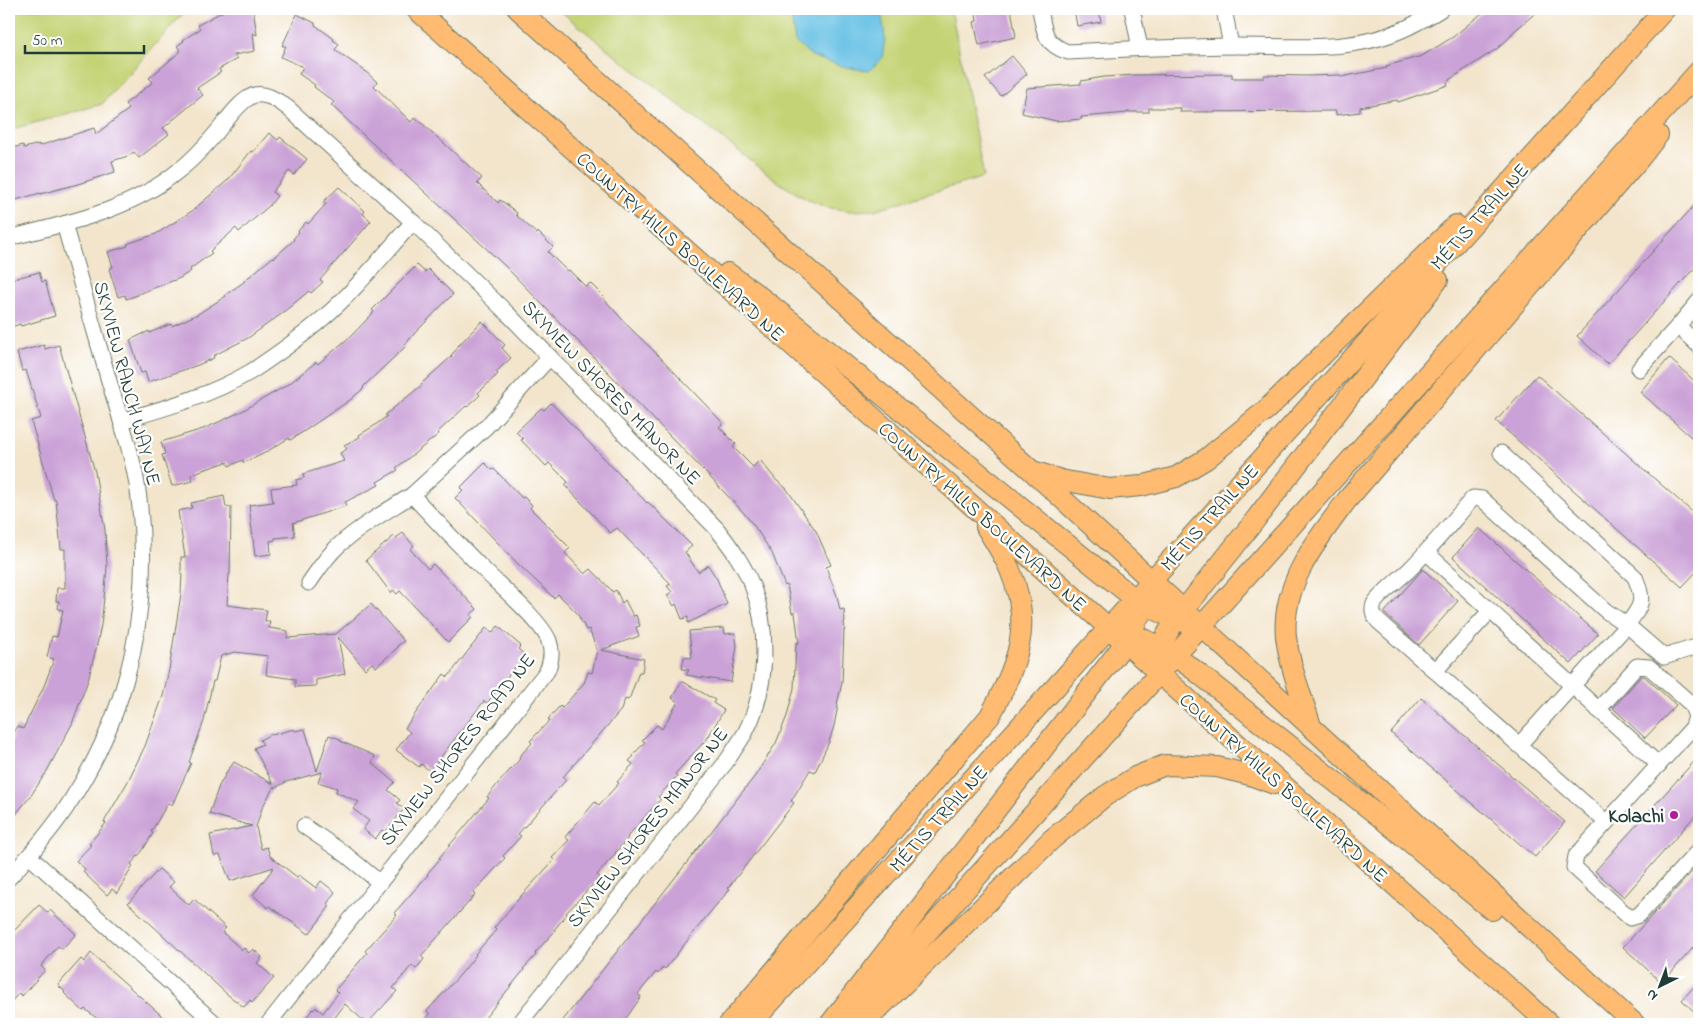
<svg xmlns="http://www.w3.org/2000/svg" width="1708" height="1033" viewBox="0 0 1708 1033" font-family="'Indie Flower',sans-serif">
<rect width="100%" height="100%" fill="#fff"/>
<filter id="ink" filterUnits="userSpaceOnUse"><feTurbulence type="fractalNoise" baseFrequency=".02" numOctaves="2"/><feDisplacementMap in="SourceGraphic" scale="10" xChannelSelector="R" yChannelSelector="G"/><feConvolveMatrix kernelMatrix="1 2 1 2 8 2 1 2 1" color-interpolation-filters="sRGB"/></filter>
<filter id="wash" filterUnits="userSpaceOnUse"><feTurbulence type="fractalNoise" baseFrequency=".0096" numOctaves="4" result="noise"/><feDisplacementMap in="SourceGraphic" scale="20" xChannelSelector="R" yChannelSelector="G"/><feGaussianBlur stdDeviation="1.12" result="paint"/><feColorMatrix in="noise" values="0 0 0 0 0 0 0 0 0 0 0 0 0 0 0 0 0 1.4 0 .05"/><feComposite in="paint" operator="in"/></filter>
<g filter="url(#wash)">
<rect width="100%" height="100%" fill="#f3e5cc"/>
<g fill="#c4d375" stroke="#728854">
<path d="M9,9H187L102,104L9,130Z"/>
<path d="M558,9H951L984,177L874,210L850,211L826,207L806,199L781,184L607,49Z"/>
</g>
<path fill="#68c1e5" stroke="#447f8c" d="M790,9H881L885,38L882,58L869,71L846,67L813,57L795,42Z"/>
<g id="blocks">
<g fill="#cba2d7">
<path d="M227,9H253L257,35L253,33L255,51L234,55L237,59L219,69L221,72L197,88L203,95L163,128L169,134L139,158L134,152L128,156L112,161L115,172L78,184L40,194V193L9,202V149L23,145L24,148L39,144V146L94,128L96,134L129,109L125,104L153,82L149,78L181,51L177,46L184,41L183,40L200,29L198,25Z"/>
<path d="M975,9H1011L1016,37L979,45L974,22L977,21Z"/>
<path d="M1074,9H1099L1101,22L1077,26Z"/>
<path d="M1487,9H1540L1511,34L1512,35L1498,48L1449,80L1447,83L1448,85L1398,102L1397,100L1360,107V112L1336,115V111L1180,112L1181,108H1149V112H1127V113L1081,117L1082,119L1056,121L1022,113L1027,88L1081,84V81L1104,77L1135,75L1232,74V78H1264V75L1305,76L1341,75V77L1387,68L1386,66L1422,56L1453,37Z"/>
<path d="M297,14L315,23V25L334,39L333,40L339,44L335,50L365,71L377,82L374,86L411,122L415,117L482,178L477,183L498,203L500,200L506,204L517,213L516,215L537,234L538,232L553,247L548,252L567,271L569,270L586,287L590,283L604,297L603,298L630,328L657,354L723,423L719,427L736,444L733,447L753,467L760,460L777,481L786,488L816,531L831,565L826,567L837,596L840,610L844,609L845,621L844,622L845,630H844L842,683L837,704L838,705L834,726L829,742L815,772L810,770L791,801L794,803L728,888L730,889L706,917L665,969L663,967L658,974L656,972L638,994L641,997L622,1024H560L755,776L776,743L787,716L794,688L796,643H799L795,613H792L787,585L785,586L772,553L755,527L743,512L704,471L505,266L331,105L334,102L314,87L315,85L299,74L303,67L281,57L286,46H282Z"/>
<path d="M1012,56L1027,74L1001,96L985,78Z"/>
<path d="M269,133L278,140L280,137L307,159L294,175L289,171L272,192L277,196L270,205L239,232L236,228L210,251L212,253L190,269L191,271L180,278L138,294V295L126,299L125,295L118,297L109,269L113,267L108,252L128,246L127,244L156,234L192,211L228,180L251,151L253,152Z"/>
<path d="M339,187L365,211L363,214L371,221L320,280L323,282L311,293L309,291L280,315L248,338L213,356L214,358L198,365L148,382L145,372L141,373L130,340L149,331V333L171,324L172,326L198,314L226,296L225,295L244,282V281L273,257L274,258L294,240L293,239L299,232L298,231L306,222L308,224L326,204L323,202Z"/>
<path d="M1699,200V263L1608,364L1577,336Z"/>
<path d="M417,265L425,272L428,269L453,294L414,334L404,346L405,347L368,382L363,387L364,388L350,400L303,432L290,440L289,438L263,454L244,463L243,460L229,466L227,462L191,474L193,481L172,486L162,455L165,454L161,442L203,429L221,421L242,411L289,384L316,362L318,364L352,335L374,312L372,310Z"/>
<path d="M39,272L42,282L45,281L55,316L21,326L20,324L11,327L9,320V280Z"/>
<path d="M482,321L505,345L502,348L511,358L496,372L498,374L478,393L480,395L467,407L466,406L438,432L439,434L396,468L398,470L377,482L379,485L345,502L346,506L293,523L295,536L275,538V540L270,541L271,554L255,556L249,505L273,502L271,488L297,485L296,480L304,478L303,474L344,461L340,453L347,449L344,445L360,437L359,435L374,426L387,416L385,415L422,385L421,384L452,356L451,355L458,348L457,347Z"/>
<path d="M44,345L45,349L59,345L95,472L105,530L107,567L105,589L101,625L96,649L88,680L72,724L47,771L30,797L9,822V746L13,738L11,737L17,726L23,729L44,686L54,659L47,657L52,636L57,637L63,610L58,609L59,601H56L57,588H65V549H61L56,500H54L31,421L41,418L26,370L22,371L17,352Z"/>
<path d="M1669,358L1699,385V444L1640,392Z"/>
<path d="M1537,375L1699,518V569L1682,587L1496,421Z"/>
<path d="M551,403L647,503L648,502L692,546L685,552L698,572L708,565L717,579L727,604L688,623V617L682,619L676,604L674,606L667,595L672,592L667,586L671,584L617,528L610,533L565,485L568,482L549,463L546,466L521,440L523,439L516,432L541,408L544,410Z"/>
<path d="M485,463L492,470L494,469L522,498L524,497L532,505L530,508L570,548L565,553L585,574L591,569L613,592L616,590L622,603L625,600L633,616L636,615L640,626L636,627L639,636L601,650L644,659L642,672H639L630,697L628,700L625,699L621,710L563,777L566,780L518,834L521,836L503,856L505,858L473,893L475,895L421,956L424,959L416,969L412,965L393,988L397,991L367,1024L345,1004L333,1020L338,1024H301L313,1009L314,1010L316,1007L323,1013L338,993L335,990L367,953L365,951L397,915L394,913L428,875L427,874L440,859L439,858L489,798L487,797L500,781L520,759L519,757L532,743L530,741L550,720L548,719L560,706L562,708L584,683L588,672L592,673L597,650L589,629L586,630L577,613L558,594L554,598L518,564L455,498L463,490L460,488Z"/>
<path d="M224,496L226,507H231L230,574H229L227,605L267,610L265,621H270L269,628L288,631L287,638L336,634L371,604L404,641L397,646L398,647L376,667L372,663L365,669L338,637L345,674L316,680V686L295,687V679L266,675L268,656L235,652L221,656L215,681H213L204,721L189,762L191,763L172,805L168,803L151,832L153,833L143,850L131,864L133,866L117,893L112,889L107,895L83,872L85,869L76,861L91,845L89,844L106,823L104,822L127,783L145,746L163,696L169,670L181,594L182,574H181V557H185L178,511L192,508L191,503Z"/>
<path d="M1479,528L1598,634L1571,664L1453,557Z"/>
<path d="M403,533L414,546L410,549L428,569L433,564L477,609L470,615L473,617L448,642L400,591L397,594L393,590L391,593L366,560L394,536L396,538Z"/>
<path d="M1423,569L1458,601L1419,645L1384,613Z"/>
<path d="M498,626L521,646L518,649L526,656L516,668L515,667L487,703L484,701L430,771L421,764L419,767L396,750L410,732L405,728L444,674L448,677L486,628L492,633Z"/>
<path d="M724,628L725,634L735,633L737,646L731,682L686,675L689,670L682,669L684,657L692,658L689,631Z"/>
<path d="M1641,676H1644L1676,705L1645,738L1613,708Z"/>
<path d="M682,681L715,700L713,703L724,710L704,744L703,743L675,774L677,776L658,797L661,799L627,837L628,838L615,853H616L597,875L600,877L566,913L567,914L554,930L555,931L535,953L536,955L523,969L524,970L480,1024H421L430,1014L427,1011L460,975L476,955L475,954L496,930L494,928L521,896L554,860L552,858L569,840L565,837L595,802L599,805L619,783L617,782L633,764L629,761L634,756L633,755L645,742L642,740L657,725L662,729L678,702L672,698Z"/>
<path d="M1421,698L1565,822L1535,857L1391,733Z"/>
<path d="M294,729L295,731L305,729L317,771L329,735L340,739V741L375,756L372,763L395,782L388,790L400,800L397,803L404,809L385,832L382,830L375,839L363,829L369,821L353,809L359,802L336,792L337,788L318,782L322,772L286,782L275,788L274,786L262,808L256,827L261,849L267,847L270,856L297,877L299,875L316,888L321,881L335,892L327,904L330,906L309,934L269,906L268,908L253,895L274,867L230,881L220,855L214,856L210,835L252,826L209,814L219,786L229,768H230L234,762L273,784L254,748L263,744L260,740L271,734L272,735Z"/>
<path d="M1699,756V811L1624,897L1595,871Z"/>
<path d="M1699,864V941L1662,983L1623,947Z"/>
<path d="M159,869L174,882L169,887L189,905L194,899L226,928L222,932L242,950L244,948L249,953L253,949L262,957L257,963L274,978L252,1003L250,1000L244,1007L228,995L128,903Z"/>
<path d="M39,905L48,913L50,910L76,934L62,949L58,946L41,966L45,970L22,996L19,993L9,1004V936Z"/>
<path d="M91,953L144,1000L171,1024H104L85,1009L83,1011L64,993L65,992L58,985L81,959L84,962Z"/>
<path d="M1699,981V1016L1682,1000Z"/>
</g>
</g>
</g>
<g filter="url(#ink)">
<use href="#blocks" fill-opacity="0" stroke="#697869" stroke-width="1"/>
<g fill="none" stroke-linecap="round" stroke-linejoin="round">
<g stroke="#697869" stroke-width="17">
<g id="minor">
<path d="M1040,9C1044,31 1044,44 1068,52C1121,49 1174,47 1228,46C1293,45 1358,56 1418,22C1426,18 1434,14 1441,9"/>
<path d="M1132,9L1140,48"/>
<path d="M1224,9L1231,46"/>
<path d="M9,238C67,223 130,211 178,171C194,159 208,143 221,127C229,117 238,104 250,97C263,90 277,100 288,108L413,222L508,314L717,529C731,547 745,566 753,588C770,631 767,692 745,733C739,743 732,753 726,762L519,1024"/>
<path d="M1699,301L1678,326L1699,346"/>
<path d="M1639,369L1678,326"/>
<path d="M121,421C166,408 212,395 252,371C276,355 300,338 322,319C355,291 383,255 413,222"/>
<path d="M1501,453L1635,577C1645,601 1642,605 1627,625L1664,657L1696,647"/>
<path d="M1426,552L1659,765"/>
<path d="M309,583C318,570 326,557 338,546C360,526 387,511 412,495"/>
<path d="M1490,611L1435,671L1606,822"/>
<path d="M1435,671L1378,621C1374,616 1371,611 1374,604C1377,597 1403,576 1410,569C1432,547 1452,522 1473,498L1482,499L1606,611L1627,625L1519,745"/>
<path d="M1598,710L1637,666L1649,667L1691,704L1696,716L1693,727"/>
<path d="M1699,733L1693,727L1576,856L1574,867L1630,918L1639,915L1699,850"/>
<path d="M304,826L345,854L379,882"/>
<path d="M29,856L216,1024"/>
<path d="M9,878C31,854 53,829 70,802C131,708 153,601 138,491C133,455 119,415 109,381C94,329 79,276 64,224"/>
<path d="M268,1024L547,671C551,662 553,652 549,641C541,620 496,583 479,565C456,542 434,519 412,495L486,427L550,357"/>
</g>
</g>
<g stroke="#697869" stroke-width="22">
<g id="major">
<path d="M416,9L1091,612L1549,1024"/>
<path d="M518,9L1031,470L1635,1024"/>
<path d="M728,273L767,302L1135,599L1176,620L1197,625"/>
<path d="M1036,472L1061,480L1110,489L1141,486L1176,477L1206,459L1266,410L1456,225"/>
<path d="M1118,630C1145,636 1171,653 1193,669L1381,818L1492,910"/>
<path d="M1159,674C1160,649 1161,641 1176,620L1249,528L1438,280"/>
<path d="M1311,726C1302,697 1290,668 1286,637C1281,584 1317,540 1347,500L1640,158L1658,135"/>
<path d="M729,1024L990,716C1017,664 1034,627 1010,570C1004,555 994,541 986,527"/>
<path d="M751,1024L1361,349L1665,9"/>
<path d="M830,1024L1125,643L1145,605L1149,593"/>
<path d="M845,1024L1699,71"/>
<path d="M863,1024L1052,839L1105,796L1135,777L1165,765L1217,767L1250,775L1274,784"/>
</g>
</g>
<use href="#minor" stroke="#fff" stroke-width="15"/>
<use href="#major" stroke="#febb71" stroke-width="20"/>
</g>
</g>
<circle fill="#b5179e" stroke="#fff" stroke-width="2" cx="1674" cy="815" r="5"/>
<g text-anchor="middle" stroke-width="4.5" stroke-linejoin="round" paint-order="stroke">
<g font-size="20" fill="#1f3d34" stroke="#fff">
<text transform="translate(1479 216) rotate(-48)" y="7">MÉTIS TRAIL NE</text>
<text transform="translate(681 246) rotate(42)" y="7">COUNTRY HILLS BOULEVARD NE</text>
<text transform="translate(128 383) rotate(75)" y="7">SKYVIEW RANCH WAY NE</text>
<text transform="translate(612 392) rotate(46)" y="7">SKYVIEW SHORES MANOR NE</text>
<text transform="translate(983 516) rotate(42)" y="7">COUNTRY HILLS BOULEVARD NE</text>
<text transform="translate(1209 517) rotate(-48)" y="7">MÉTIS TRAIL NE</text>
<text transform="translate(457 749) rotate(-52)" y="7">SKYVIEW SHORES ROAD NE</text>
<text transform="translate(1284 787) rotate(42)" y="7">COUNTRY HILLS BOULEVARD NE</text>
<text transform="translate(938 818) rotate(-48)" y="7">MÉTIS TRAIL NE</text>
<text transform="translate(647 827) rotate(-52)" y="7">SKYVIEW SHORES MANOR NE</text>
</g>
<g font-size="20" font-weight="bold" fill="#1f3d34" stroke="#fff" text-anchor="end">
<text x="1664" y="822">Kolachi</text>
</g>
</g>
<rect width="1708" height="1033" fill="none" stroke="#fff" stroke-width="30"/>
<g transform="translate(1660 986) rotate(222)" stroke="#ffffff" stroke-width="4" paint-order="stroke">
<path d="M0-4L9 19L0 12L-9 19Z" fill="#1f3d34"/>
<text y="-8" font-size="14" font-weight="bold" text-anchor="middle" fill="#1f3d34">N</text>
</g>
<path d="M25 45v8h119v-8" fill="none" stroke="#1f3d34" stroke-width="2.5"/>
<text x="32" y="45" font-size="15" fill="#1f3d34" stroke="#ffffff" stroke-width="4" paint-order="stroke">50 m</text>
</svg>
